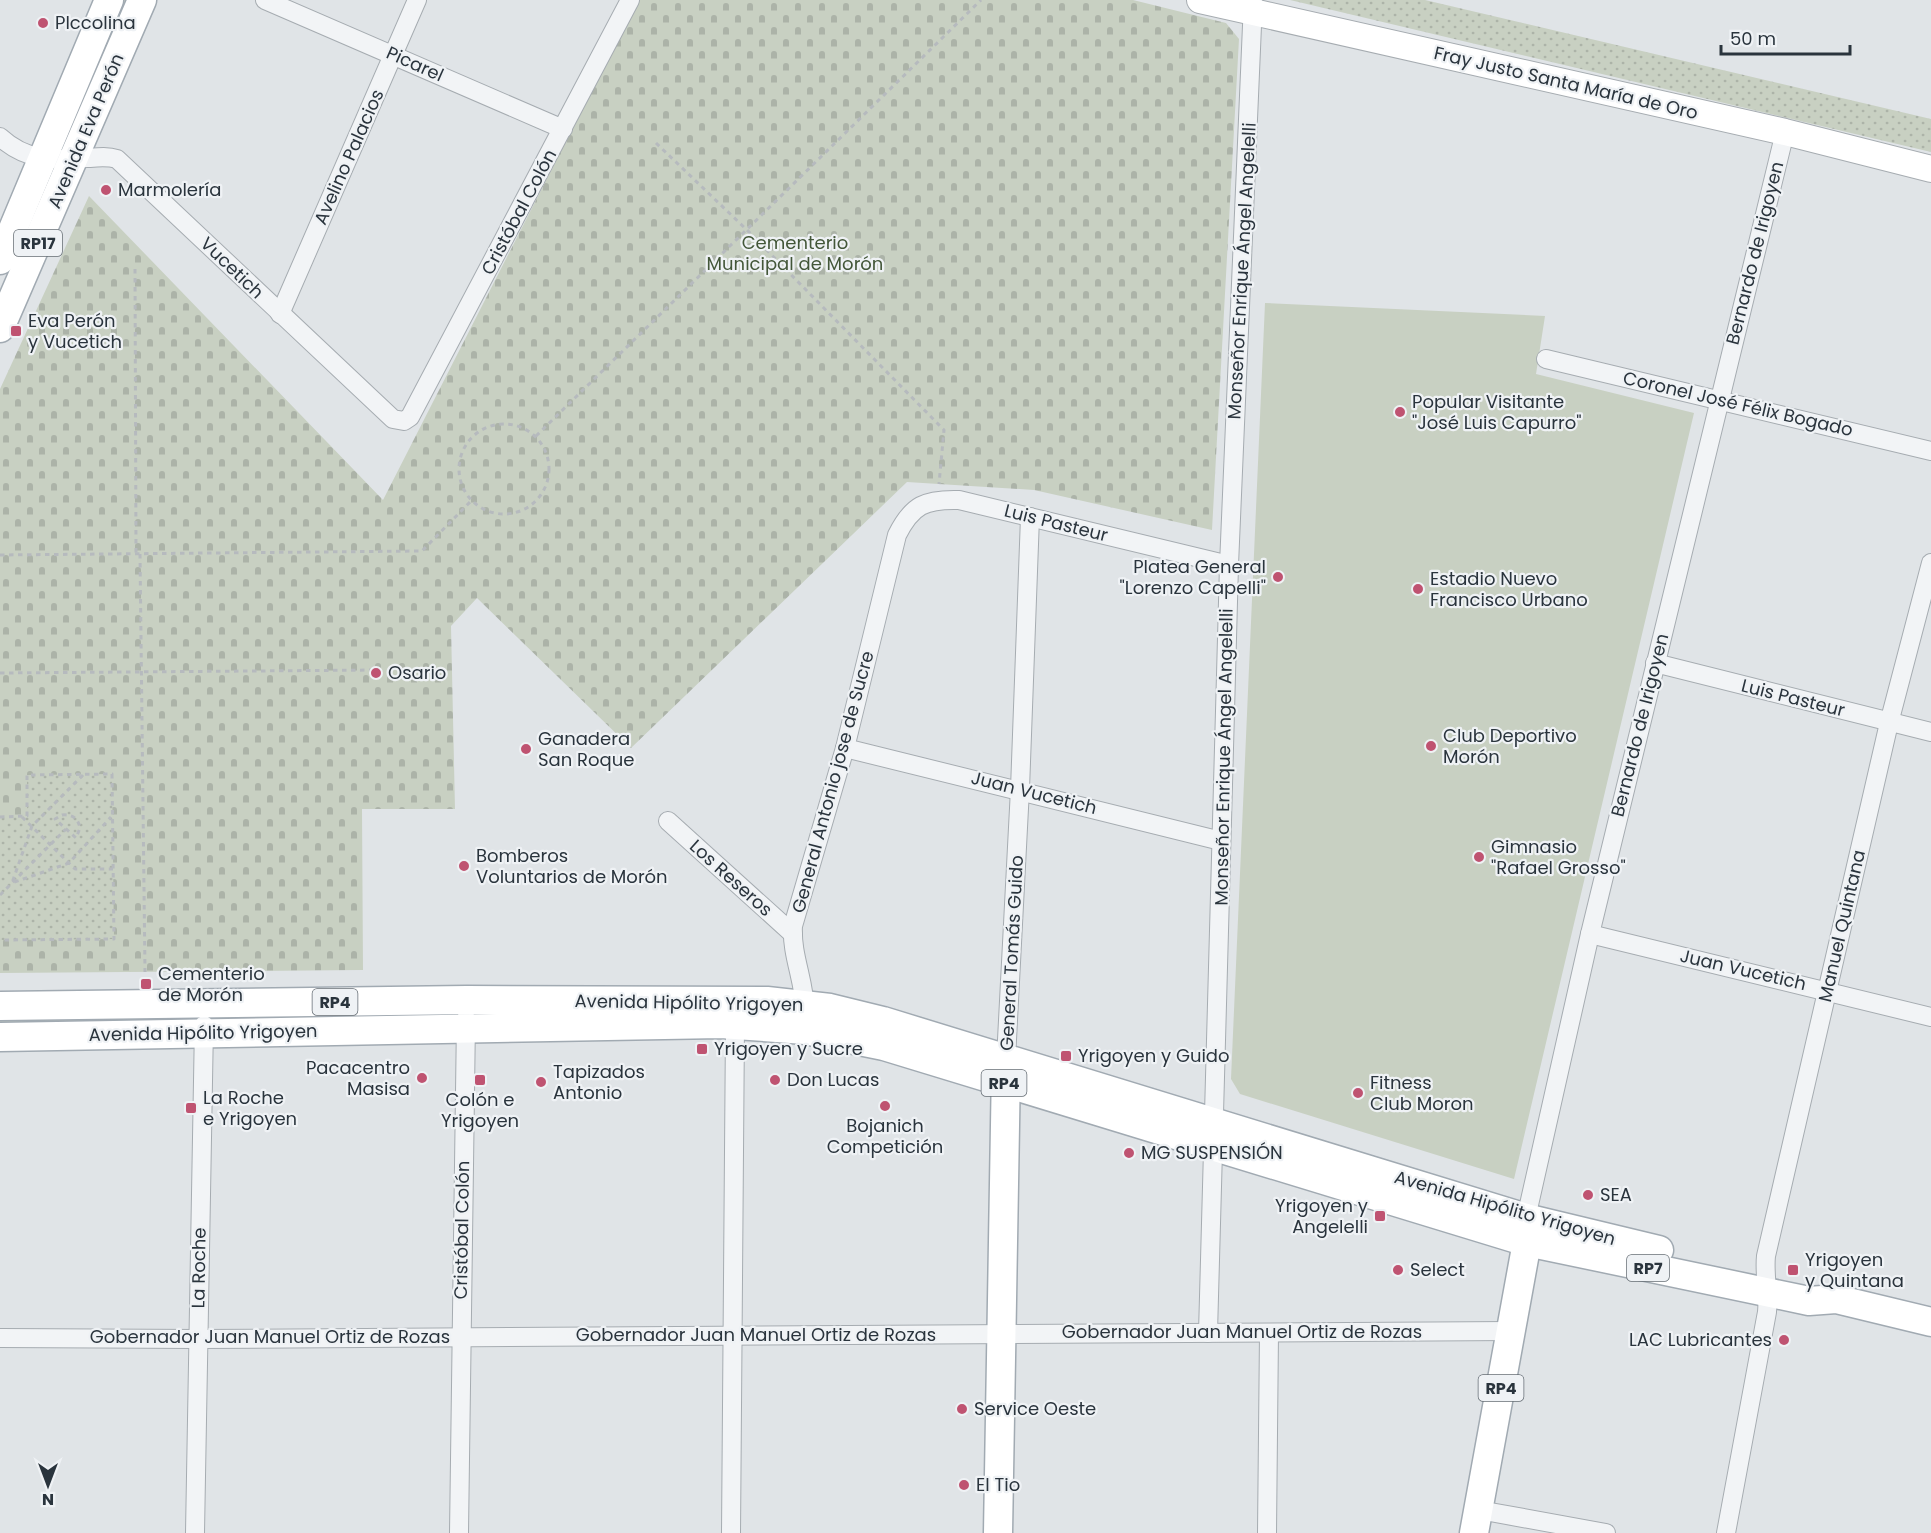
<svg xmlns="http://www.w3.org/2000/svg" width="1931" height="1533" viewBox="0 0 1931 1533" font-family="Poppins,sans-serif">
<defs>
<pattern id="grass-tufts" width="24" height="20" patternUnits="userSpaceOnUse" patternTransform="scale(1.5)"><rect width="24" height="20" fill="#c8d0c2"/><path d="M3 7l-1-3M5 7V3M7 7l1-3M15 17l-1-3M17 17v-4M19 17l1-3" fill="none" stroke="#acb3a8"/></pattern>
<pattern id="cemetery-stones" width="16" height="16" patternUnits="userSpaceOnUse" patternTransform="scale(1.5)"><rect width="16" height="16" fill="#c8d0c2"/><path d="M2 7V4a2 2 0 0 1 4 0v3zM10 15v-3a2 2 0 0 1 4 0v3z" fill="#acb3a8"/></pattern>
<pattern id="park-dots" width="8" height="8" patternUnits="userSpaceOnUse" patternTransform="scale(1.5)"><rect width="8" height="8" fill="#c8d0c2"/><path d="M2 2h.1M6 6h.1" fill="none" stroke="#acb3a8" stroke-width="1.8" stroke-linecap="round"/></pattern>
</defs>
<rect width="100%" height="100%" fill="#e0e4e7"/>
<g fill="url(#grass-tufts)">
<path d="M124,0H130L84,106L80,100Z"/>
<path d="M176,1015V1021L0,1024V1018Z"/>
</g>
<path fill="url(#cemetery-stones)" d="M638,0H1133L1226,23L1239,39L1212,530L1034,490L907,482L631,748L477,598L451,626L455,809H362L363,970L0,973V389L89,196L383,500Z"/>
<g fill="url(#park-dots)">
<path d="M1290,0H1425L1931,119V152Z"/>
<path d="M112,774L114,939L0,940V817L27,816V775Z"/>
</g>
<path fill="#c8d0c2" d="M1265,303L1545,316L1536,374L1694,413L1514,1179L1240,1094L1231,1079Z"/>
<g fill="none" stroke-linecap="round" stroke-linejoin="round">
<g stroke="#a6acb1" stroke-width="20">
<g id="street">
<path d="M265,0L563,129"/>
<path d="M0,137C27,162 54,160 89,158C99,157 108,156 117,159L393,419L404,421L410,417L630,0"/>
<path d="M280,314L417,0"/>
<path d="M1546,359L1931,451"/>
<path d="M1655,663L1931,732"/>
<path d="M845,748L1221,841"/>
<path d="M668,821L793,934"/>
<path d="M1590,934L1931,1017"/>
<path d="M805,1014C806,984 791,956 793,926L845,748L897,535C912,505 925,499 959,500L1229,565"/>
<path d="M1006,1059L1020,789L1030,517"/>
<path d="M1526,1218L1590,934L1785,132"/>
<path d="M1208,1333L1229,565L1253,2"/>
<path d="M0,1338L197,1339L1511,1331"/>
<path d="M1479,1510L1606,1533"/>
<path d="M195,1533L204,1025"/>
<path d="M459,1533L466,1019"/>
<path d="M731,1533L735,1025"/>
<path d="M1267,1533L1269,1333"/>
<path d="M1726,1533L1767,1312C1769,1293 1764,1275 1766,1256L1889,723L1931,563"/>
</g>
</g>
<g stroke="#a6acb1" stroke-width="28">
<path id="secondary" d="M1200,0L1785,132L1931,169"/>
</g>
<g stroke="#a1aab2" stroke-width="31">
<g id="primary">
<path d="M0,260L109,0"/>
<path d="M0,328L142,0"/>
<path d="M0,1006L467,1000L767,1001L830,1008L883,1021L1526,1218L1659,1250"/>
<path d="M0,1037L721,1024L805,1030L884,1046L1527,1242L1809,1301L1836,1299L1931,1322"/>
<path d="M998,1533L1006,1067"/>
<path d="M1474,1533L1527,1242"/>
</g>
</g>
<g stroke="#b6babe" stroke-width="3" stroke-dasharray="4.5 4.5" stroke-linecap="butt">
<path d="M656,143L747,230L944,430L939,484"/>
<path d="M135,269L136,554"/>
<circle cx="504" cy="469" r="45"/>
<path d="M536,436L981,0"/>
<path d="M140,554L145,972"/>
<path d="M0,555L422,551L471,501"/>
<path d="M0,673L376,670"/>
<path d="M83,775L32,826L12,883L69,863L111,817"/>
<path d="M62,815C72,814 78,818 80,828L76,838L55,819Z"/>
<path d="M0,817L27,816V775L112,774L114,939L0,940"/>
<path d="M22,817L75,869H113"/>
<path d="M0,895L66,829"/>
</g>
<use href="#street" stroke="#f2f4f6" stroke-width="18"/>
<use href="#secondary" stroke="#fff" stroke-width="26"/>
<use href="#primary" stroke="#fff" stroke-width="28"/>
</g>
<g fill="#bf5371" stroke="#eff2f5" stroke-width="2">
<circle cx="43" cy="23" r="6"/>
<circle cx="106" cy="190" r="6"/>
<rect x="10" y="325" width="12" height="12" rx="3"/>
<circle cx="1400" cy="412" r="6"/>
<circle cx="1278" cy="577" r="6"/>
<circle cx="1418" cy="589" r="6"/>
<circle cx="376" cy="673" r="6"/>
<circle cx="1431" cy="746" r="6"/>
<circle cx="526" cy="749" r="6"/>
<circle cx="1479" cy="857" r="6"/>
<circle cx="464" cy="866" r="6"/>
<rect x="140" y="978" width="12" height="12" rx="3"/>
<rect x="696" y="1043" width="12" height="12" rx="3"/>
<rect x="1060" y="1050" width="12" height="12" rx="3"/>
<circle cx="422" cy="1078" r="6"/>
<rect x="474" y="1074" width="12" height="12" rx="3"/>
<circle cx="775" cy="1080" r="6"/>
<circle cx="541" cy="1082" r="6"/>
<circle cx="1358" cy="1093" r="6"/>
<circle cx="885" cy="1106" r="6"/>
<rect x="185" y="1102" width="12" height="12" rx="3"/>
<circle cx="1129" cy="1153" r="6"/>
<circle cx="1588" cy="1195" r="6"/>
<rect x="1374" y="1210" width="12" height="12" rx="3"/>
<circle cx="1398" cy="1270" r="6"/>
<rect x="1787" y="1264" width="12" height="12" rx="3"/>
<circle cx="1784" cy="1340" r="6"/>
<circle cx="962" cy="1409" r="6"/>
<circle cx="964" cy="1485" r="6"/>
</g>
<g text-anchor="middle" stroke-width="4.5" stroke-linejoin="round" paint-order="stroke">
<g fill="#eff2f5" stroke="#656d74" stroke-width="1.5">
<rect x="14" y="230" width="48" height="26" rx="4.5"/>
<rect x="312.5" y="989" width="45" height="26" rx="4.5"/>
<rect x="981.5" y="1070" width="45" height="26" rx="4.5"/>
<rect x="1627" y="1255" width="42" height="26" rx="4.5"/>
<rect x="1478.5" y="1375" width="45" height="26" rx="4.5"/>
</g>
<g font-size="16" font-weight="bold" fill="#2a343d">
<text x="38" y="249">RP17</text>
<text x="335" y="1008">RP4</text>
<text x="1004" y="1089">RP4</text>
<text x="1648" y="1274">RP7</text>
<text x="1501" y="1394">RP4</text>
</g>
<g font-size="18" fill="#2a343d" stroke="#eff2f5" text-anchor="start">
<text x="55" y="29">PIccolina</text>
<text x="118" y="196">Marmolería</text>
<text x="28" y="327">Eva Perón<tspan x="28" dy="21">y Vucetich</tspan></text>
<text x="1412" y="408">Popular Visitante<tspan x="1412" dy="21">"José Luis Capurro"</tspan></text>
<text x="1266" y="573" text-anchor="end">Platea General<tspan x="1266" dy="21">"Lorenzo Capelli"</tspan></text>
<text x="1430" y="585">Estadio Nuevo<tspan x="1430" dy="21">Francisco Urbano</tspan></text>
<text x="388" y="679">Osario</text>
<text x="1443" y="742">Club Deportivo<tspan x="1443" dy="21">Morón</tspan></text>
<text x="538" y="745">Ganadera<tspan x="538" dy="21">San Roque</tspan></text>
<text x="1491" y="853">Gimnasio<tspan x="1491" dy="21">"Rafael Grosso"</tspan></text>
<text x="476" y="862">Bomberos<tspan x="476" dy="21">Voluntarios de Morón</tspan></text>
<text x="158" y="980">Cementerio<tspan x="158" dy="21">de Morón</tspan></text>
<text x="714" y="1055">Yrigoyen y Sucre</text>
<text x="1078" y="1062">Yrigoyen y Guido</text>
<text x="410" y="1074" text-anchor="end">Pacacentro<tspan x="410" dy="21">Masisa</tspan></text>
<text x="553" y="1078">Tapizados<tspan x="553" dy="21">Antonio</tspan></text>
<text x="787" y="1086">Don Lucas</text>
<text x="1370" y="1089">Fitness<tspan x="1370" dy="21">Club Moron</tspan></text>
<text x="203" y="1104">La Roche<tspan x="203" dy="21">e Yrigoyen</tspan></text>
<text x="480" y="1106" text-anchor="middle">Colón e<tspan x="480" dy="21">Yrigoyen</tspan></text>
<text x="885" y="1132" text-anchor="middle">Bojanich<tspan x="885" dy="21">Competición</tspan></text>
<text x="1141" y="1159">MG SUSPENSIÓN</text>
<text x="1600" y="1201">SEA</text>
<text x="1368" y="1212" text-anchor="end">Yrigoyen y<tspan x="1368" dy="21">Angelelli</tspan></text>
<text x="1805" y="1266">Yrigoyen<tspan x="1805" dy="21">y Quintana</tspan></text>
<text x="1410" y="1276">Select</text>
<text x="1772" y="1346" text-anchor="end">LAC Lubricantes</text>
<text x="974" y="1415">Service Oeste</text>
<text x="976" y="1491">El Tio</text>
</g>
<g font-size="18" fill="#2a343d" stroke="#eff2f5">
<text transform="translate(415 64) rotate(24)" y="6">Picarel</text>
<text transform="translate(1566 83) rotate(13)" y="6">Fray Justo Santa María de Oro</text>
<text transform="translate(86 131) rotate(-67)" y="6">Avenida Eva Perón</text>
<text transform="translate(349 157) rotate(-66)" y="6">Avelino Palacios</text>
<text transform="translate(519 212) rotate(-62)" y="6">Cristóbal Colón</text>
<text transform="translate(1755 253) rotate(-76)" y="6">Bernardo de Irigoyen</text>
<text transform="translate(232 268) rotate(44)" y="6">Vucetich</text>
<text transform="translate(1242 271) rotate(-87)" y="6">Monseñor Enrique Ángel Angelelli</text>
<text transform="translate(1738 404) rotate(13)" y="6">Coronel José Félix Bogado</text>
<text transform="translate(1056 523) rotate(14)" y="6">Luis Pasteur</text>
<text transform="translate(1793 698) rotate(14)" y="6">Luis Pasteur</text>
<text transform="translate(1640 725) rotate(-76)" y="6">Bernardo de Irigoyen</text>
<text transform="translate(1224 757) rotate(-89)" y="6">Monseñor Enrique Ángel Angelelli</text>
<text transform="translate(833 782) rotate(-75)" y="6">General Antonio jose de Sucre</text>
<text transform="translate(1034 793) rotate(14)" y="6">Juan Vucetich</text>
<text transform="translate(731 878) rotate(42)" y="6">Los Reseros</text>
<text transform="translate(1842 926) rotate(-77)" y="6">Manuel Quintana</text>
<text transform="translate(1012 953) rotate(-87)" y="6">General Tomás Guido</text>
<text transform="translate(1743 970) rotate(13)" y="6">Juan Vucetich</text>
<text transform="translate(689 1003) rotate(1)" y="6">Avenida Hipólito Yrigoyen</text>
<text transform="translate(203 1033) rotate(-1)" y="6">Avenida Hipólito Yrigoyen</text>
<text transform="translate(1505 1208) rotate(16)" y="6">Avenida Hipólito Yrigoyen</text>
<text transform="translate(462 1230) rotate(-89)" y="6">Cristóbal Colón</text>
<text transform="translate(199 1268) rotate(-89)" y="6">La Roche</text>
<text x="1242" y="1338">Gobernador Juan Manuel Ortiz de Rozas</text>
<text x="756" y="1341">Gobernador Juan Manuel Ortiz de Rozas</text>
<text x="270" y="1343">Gobernador Juan Manuel Ortiz de Rozas</text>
</g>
<g font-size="18" fill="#435739" stroke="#eff2f5">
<text x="795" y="249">Cementerio<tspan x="795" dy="21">Municipal de Morón</tspan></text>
</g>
</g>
<g transform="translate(48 1485) rotate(180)" stroke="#eff2f5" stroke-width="4.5" paint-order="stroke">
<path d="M0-4.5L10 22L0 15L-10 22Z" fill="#2a343d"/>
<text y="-9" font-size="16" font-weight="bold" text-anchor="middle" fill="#2a343d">N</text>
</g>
<path d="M1721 45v9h129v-9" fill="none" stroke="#2a343d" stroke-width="3"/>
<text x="1730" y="45" font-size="18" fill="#2a343d" stroke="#eff2f5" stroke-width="4.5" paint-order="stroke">50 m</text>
</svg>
